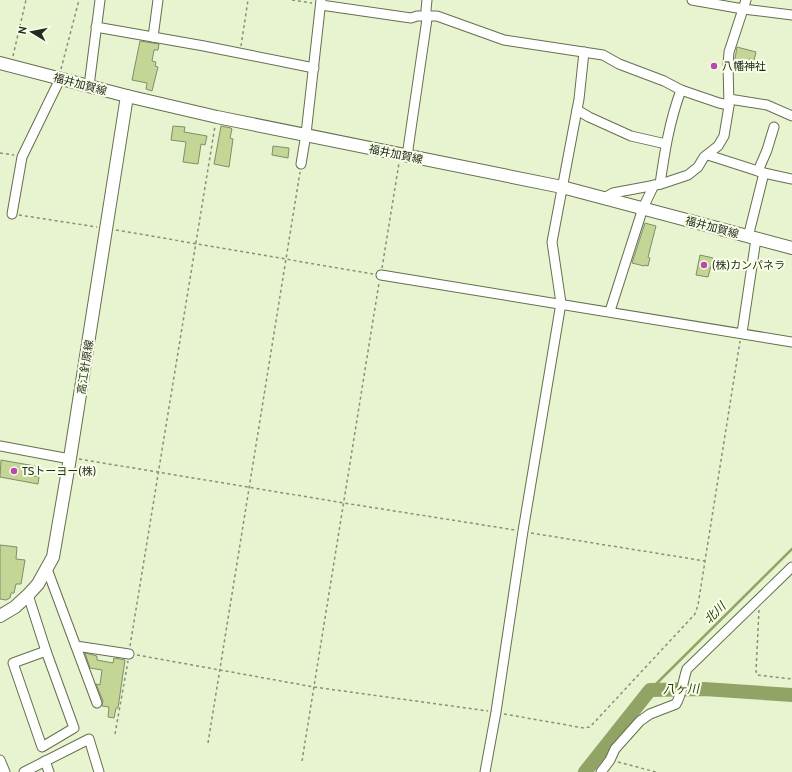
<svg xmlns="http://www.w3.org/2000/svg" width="792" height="772" viewBox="0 0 792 772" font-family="Cabin,'Noto Sans JP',sans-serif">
<rect width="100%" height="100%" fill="#e8f3cf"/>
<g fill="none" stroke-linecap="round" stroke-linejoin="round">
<path stroke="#91a365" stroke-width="2.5" d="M650,690L792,549"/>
<path stroke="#91a365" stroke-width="14" d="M585,772L650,690L704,689L792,695"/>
</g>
<g fill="#c3d696" stroke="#828c6b">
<path d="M140,41L159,44L158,50H154L152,61L156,62L155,66L158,67L152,91L146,89L147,83L132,80Z"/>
<path d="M737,47L756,52L754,60L749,59L747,67H746V68L736,67L737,66L734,65Z"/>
<path d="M173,126L185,127L184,132L207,136L205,145L201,144L198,164L183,162L186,142L171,140Z"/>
<path d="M221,126L231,128L232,129L230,138L233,139L229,167L214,164Z"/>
<path d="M273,146L289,148L288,158L272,155Z"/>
<path d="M645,223L656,226L648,257L650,258L648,266L645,265L644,266L632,263Z"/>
<path d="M700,255L713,258L708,277L696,275Z"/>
<path d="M1,460L35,466L34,476L39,477L38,484L0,477Z"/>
<path d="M0,545L17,547L16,559L25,560L21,584H16L14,593H11L10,598L6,600L0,599Z"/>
<path d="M85,653L97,656V660L113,663L114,658L125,660L118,708H116L114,718L108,717L109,707L102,706L103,701L96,684L100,685L102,670L90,668Z"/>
</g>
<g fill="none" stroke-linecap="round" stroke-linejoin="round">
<g stroke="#656f4f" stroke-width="11">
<g id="minor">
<path d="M692,0L743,9L792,15"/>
<path d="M321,5L411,18L417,16H437L504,40L603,55L619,64L664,81L681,90L719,103L729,105"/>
<path d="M96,27L204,46L314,68"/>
<path d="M153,37L158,0"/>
<path d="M89,86L100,0"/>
<path d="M729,99L767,105L792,116"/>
<path d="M577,110L589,117L631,136L666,144"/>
<path d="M708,155L764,173L792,179"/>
<path d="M407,156L427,19L426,10L427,0"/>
<path d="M301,164L306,134L321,0"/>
<path d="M758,171L767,150L774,127"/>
<path d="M660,184C665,150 669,123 681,90"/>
<path d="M604,198L613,193L661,184L688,175L698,167L704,157L718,146L724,136L729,106L728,65L729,52L746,0"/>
<path d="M12,214L22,157L60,79"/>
<path d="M748,237L764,173"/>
<path d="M381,275L792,342"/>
<path d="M610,311L643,208L654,185"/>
<path d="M742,333L756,239"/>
<path d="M0,446L70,459"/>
<path d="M47,569L97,703"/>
<path d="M28,595L46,651"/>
<path d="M76,646L129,654"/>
<path d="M46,651L74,728L42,747L13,663Z"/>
<path d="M0,760L5,772"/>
<path d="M45,761L49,772"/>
<path d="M24,772L89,739L99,772"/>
<path d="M485,772L496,712L523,531L561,303L552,242L579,99L584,52"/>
<path d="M601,772L610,760L615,749L640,721L650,714L676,704C682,694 683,680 687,669L792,567"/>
</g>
</g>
<g stroke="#656f4f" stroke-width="14">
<g id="major">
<path d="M0,63L127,96L217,117L562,187L792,248"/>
<path d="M0,616L15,607L28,595L38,584L53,557L70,458L127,96"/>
</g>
</g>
<g stroke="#889077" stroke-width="1.5" stroke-dasharray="3 3" stroke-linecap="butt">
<path d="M292,0L312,3"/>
<path d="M241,46L248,0"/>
<path d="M13,56L26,0"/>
<path d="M61,69L79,0"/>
<path d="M0,153L14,155"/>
<path d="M19,215L97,227"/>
<path d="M116,230L373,274"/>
<path d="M382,268L399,163"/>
<path d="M79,459L344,503L515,530"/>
<path d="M531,533L705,561"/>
<path d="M759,610L756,671L757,675L792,679"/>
<path d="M130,646L215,126"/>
<path d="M137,655L314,687L488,711"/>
<path d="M504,714L584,728L590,727L695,614L698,605L740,341"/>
<path d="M115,734L128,661"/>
<path d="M208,743L300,172"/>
<path d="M302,761L379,283"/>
<path d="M618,762L656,772"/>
</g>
<use href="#minor" stroke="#fff" stroke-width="9"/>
<use href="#major" stroke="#fff" stroke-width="12"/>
</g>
<g fill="#b74bac" stroke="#f7ffe9" stroke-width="1.5">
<circle cx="714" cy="66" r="4"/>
<circle cx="704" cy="265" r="4"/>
<circle cx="14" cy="471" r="4"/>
</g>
<g text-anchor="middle" stroke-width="4" stroke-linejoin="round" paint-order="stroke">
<g font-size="11" fill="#262a1c" stroke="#f7ffe9" text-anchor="start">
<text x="722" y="70">八幡神社</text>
<text x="712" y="269">(株)カンパネラ</text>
<text x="22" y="475">TSトーヨー(株)</text>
</g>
<g font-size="11" fill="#262a1c" stroke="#f7ffe9">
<text transform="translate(80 84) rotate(15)" y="4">福井加賀線</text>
<text transform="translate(396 154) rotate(12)" y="4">福井加賀線</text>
<text transform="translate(712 227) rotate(15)" y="4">福井加賀線</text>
<text transform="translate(85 367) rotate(-81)" y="4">高江針原線</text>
</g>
<g font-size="12" font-style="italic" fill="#2a3504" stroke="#f7ffe9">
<text transform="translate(715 613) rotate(-45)" y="4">北川</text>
<text transform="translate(681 689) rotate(-1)" y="4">八ヶ川</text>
</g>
</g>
<g transform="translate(32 32) rotate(280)" stroke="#f7ffe9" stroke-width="3" paint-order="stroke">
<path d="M0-3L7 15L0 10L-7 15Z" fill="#262a1c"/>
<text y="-6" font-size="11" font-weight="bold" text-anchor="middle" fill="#262a1c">N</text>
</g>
</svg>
